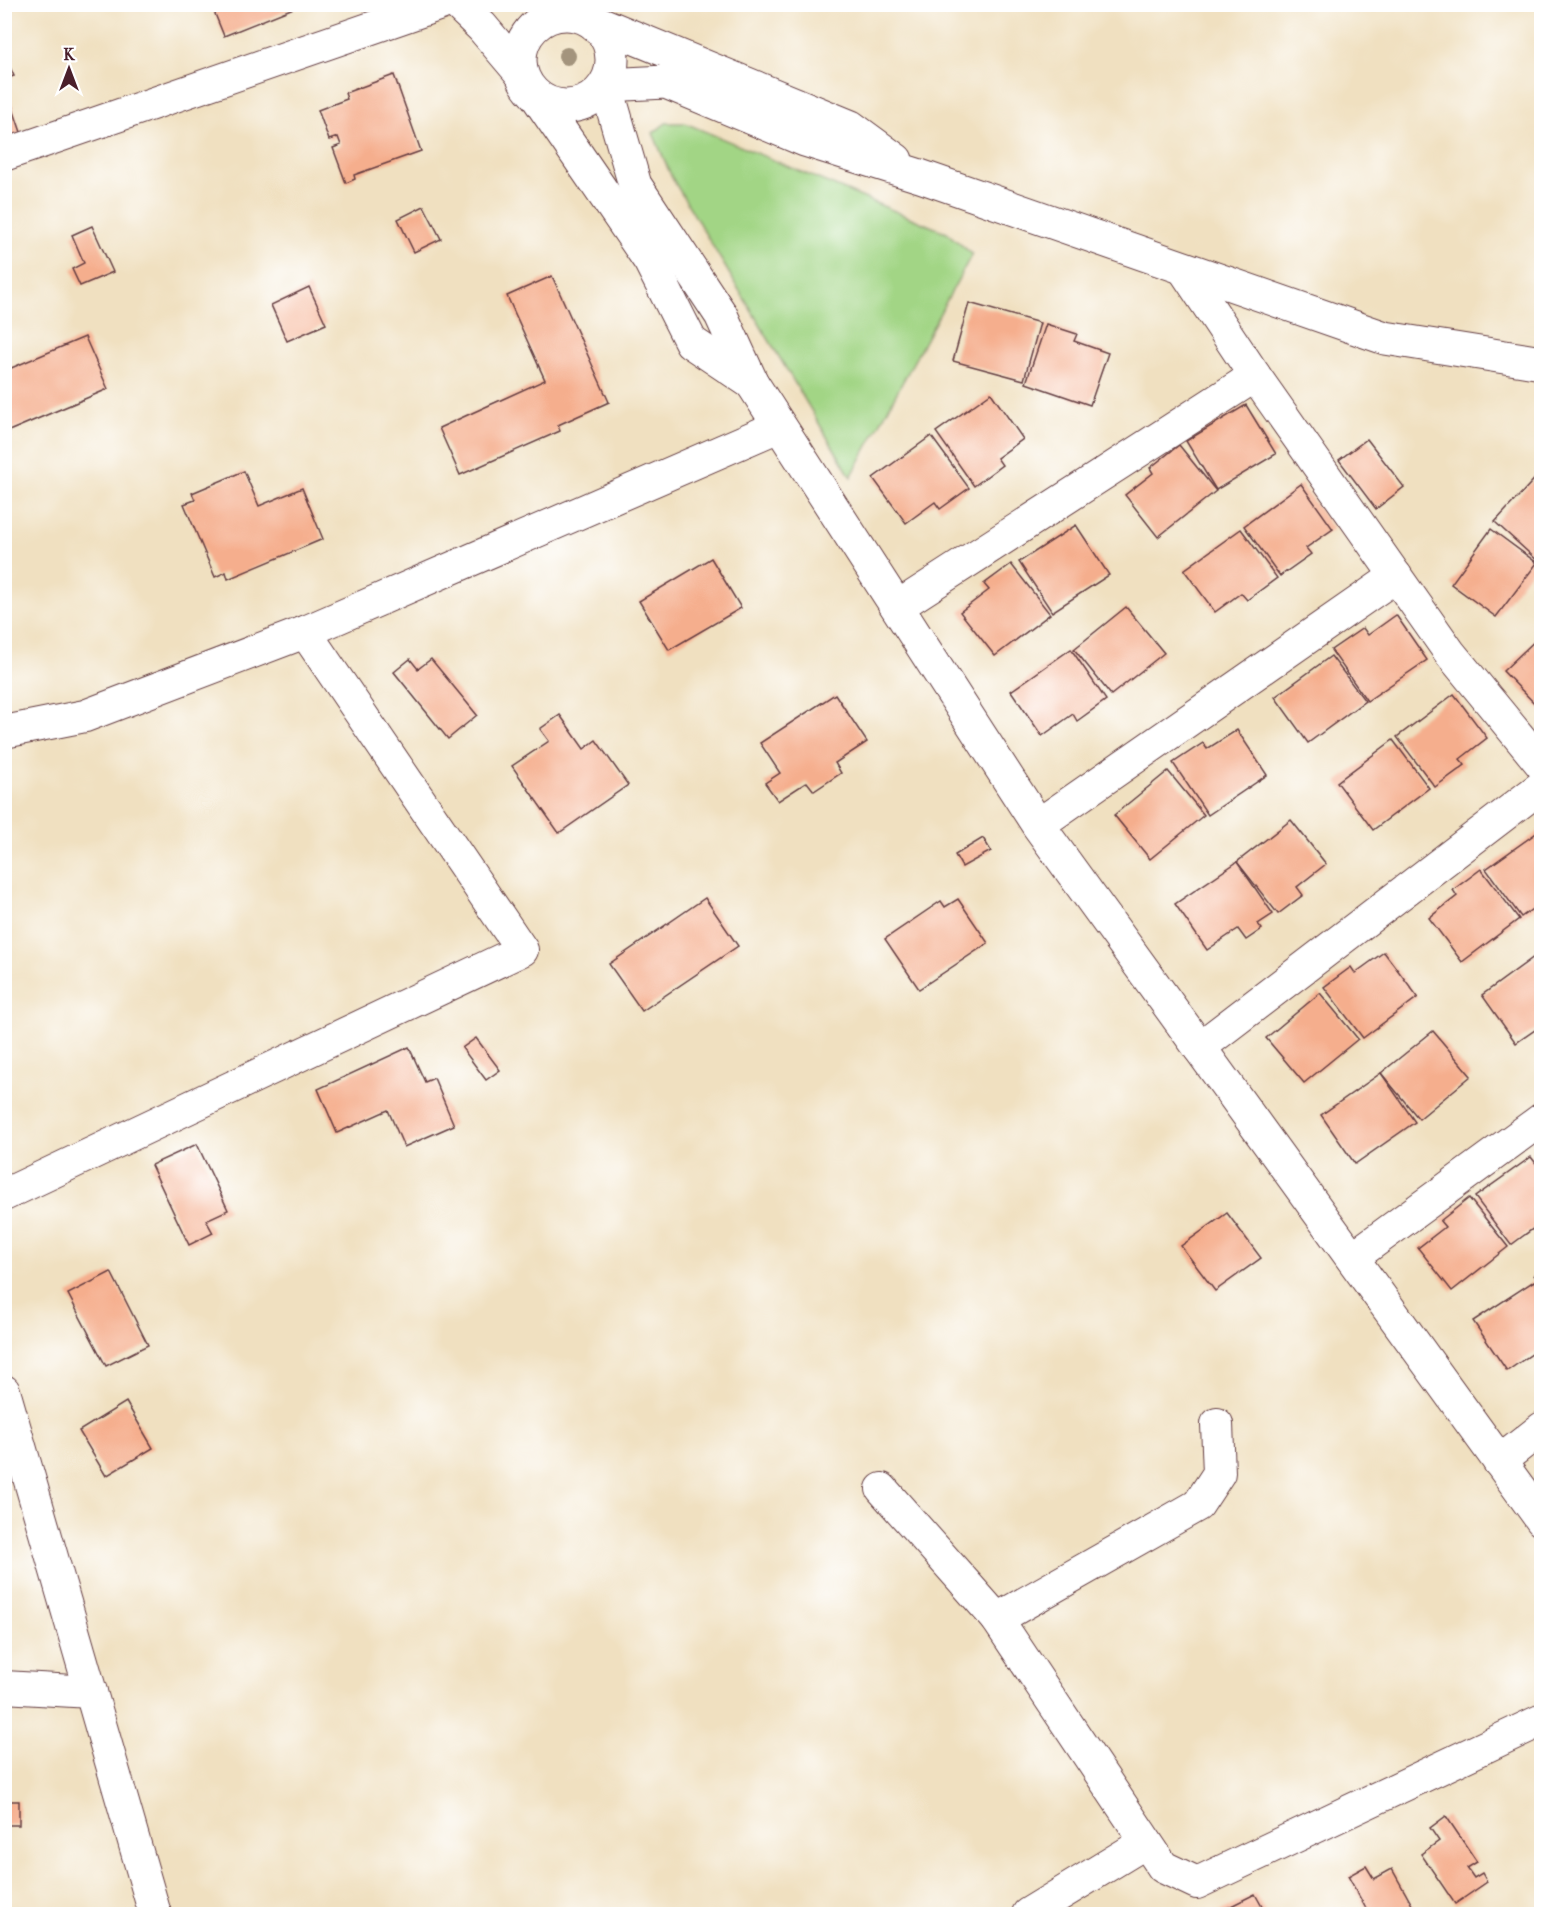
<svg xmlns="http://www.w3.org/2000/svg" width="1546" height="1919" viewBox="0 0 1546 1919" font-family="'IM FELL Great Primer',serif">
<rect width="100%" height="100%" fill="#fff"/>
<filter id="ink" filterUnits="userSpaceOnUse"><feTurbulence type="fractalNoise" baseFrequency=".0167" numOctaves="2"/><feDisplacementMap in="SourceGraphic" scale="12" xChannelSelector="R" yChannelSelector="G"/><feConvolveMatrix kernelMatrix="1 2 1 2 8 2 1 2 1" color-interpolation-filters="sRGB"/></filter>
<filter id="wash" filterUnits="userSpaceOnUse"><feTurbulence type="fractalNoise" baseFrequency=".008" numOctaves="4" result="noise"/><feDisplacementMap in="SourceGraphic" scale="24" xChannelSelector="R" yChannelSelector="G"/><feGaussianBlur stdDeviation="1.35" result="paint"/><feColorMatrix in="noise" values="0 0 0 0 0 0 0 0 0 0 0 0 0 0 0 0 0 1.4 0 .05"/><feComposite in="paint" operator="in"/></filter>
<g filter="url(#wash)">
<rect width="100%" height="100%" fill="#f0e0c0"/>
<path fill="#a2d585" stroke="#767a58" stroke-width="1.5" d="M666,123H685L947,233L972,254L851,477L672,178L653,133Z"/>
<g id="blocks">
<g fill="#f5ae8d">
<path d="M211,4H295L296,7L224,36Z"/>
<path d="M4,54L14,76L4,79Z"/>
<path d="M394,75L421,151L354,175L355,179L346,183L333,148L341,145L338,137L329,140L318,110L347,99L345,93Z"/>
<path d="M7,91L24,141L4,148V92Z"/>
<path d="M424,206L441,239L414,252L398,219Z"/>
<path d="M92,226L113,272L80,286L72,269L84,263L72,235Z"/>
<path d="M552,276L609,402L558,425L560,431L460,475L439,428L545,380L507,296Z"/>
<path d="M309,287L326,324L287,341L271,305Z"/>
<path d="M969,303L1040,323L1024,380L953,361Z"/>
<path d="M1046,324L1077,334L1074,341L1108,353L1090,405L1026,383Z"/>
<path d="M85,337L108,389L4,433V371Z"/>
<path d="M991,393L1023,439L997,458L1002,465L974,486L936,432Z"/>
<path d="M1246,405L1276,454L1216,490L1186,441Z"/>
<path d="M931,436L969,488L940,509L935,502L906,523L873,478Z"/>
<path d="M1367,439L1404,487L1376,509L1339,460Z"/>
<path d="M1179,445L1216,491L1158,537L1125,495L1153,473L1150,468Z"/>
<path d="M244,471L259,506L302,488L323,539L228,579L226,572L215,577L184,504L195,500L192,493Z"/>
<path d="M1542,471V559L1539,562L1495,522Z"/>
<path d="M1301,484L1333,529L1306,548L1311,554L1280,576L1244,526Z"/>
<path d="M1076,525L1109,575L1052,612L1019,562Z"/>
<path d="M1241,529L1277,578L1247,600L1241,593L1215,612L1184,570Z"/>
<path d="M1491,529L1537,563L1496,617L1451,584Z"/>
<path d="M711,558L741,608L669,650L639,601Z"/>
<path d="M1011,564L1050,614L995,656L960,612L989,590L984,584Z"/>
<path d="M1126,607L1164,653L1111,695L1074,649Z"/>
<path d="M1396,615L1427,660L1367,701L1331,650L1363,628L1368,635Z"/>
<path d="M1542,634V707L1540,709L1503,671Z"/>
<path d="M1071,649L1106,700L1077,721L1073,714L1042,736L1011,691Z"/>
<path d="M1331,656L1365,701L1308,743L1275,697Z"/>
<path d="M410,659L418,669L431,659L477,715L448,739L394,672Z"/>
<path d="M835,694L867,742L835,763L841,773L814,791L807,782L778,801L765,783L780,773L760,743Z"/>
<path d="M1454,694L1487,738L1460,759L1465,765L1435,787L1397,737Z"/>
<path d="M560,715L584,749L596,740L628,785L559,833L512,766L549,741L540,729Z"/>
<path d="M1237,730L1267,775L1208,815L1173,763L1203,743L1207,749Z"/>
<path d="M1393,740L1429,788L1373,830L1337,782Z"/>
<path d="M1168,771L1204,815L1150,859L1114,815Z"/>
<path d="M1291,820L1326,864L1297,887L1303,895L1278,914L1237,862Z"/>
<path d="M1542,829V902L1521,917L1486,869Z"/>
<path d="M983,838L991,851L962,867L955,855Z"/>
<path d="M1237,862L1273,914L1258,924L1262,929L1246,940L1238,929L1207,950L1175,904Z"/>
<path d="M1481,869L1519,919L1462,962L1429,918L1457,896L1453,890Z"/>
<path d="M705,898L738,946L642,1011L609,964Z"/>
<path d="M958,899L988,943L919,989L885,939L941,901L945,907Z"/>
<path d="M1384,952L1418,997L1363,1038L1324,987L1351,967L1355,973Z"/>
<path d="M1538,954L1542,958V1025L1516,1043L1482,995Z"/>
<path d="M1320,993L1358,1039L1304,1083L1266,1038Z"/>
<path d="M1433,1031L1471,1076L1419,1119L1381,1073Z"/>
<path d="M476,1038L500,1070L486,1080L462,1048Z"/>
<path d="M409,1047L425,1082L434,1078L454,1125L404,1147L388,1110L337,1133L318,1089Z"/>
<path d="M1381,1073L1415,1122L1355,1164L1321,1115Z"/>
<path d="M197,1144L228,1210L206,1220L213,1233L189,1245L151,1165Z"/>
<path d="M1531,1157L1542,1171V1222L1511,1245L1475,1197Z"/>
<path d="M1469,1198L1508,1247L1452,1291L1418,1248L1445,1227L1440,1221Z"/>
<path d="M1227,1213L1261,1258L1215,1291L1181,1246Z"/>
<path d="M1542,1270V1285L1534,1275Z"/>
<path d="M111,1272L148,1345L106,1366L68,1294Z"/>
<path d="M1534,1281L1542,1292V1347L1507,1371L1473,1321Z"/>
<path d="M126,1402L153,1448L106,1476L79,1431Z"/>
<rect x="4" y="1801" width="15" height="24"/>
<path d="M1446,1816L1477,1862L1467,1868L1474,1878L1482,1873L1487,1882L1455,1904L1421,1854L1439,1841L1430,1828Z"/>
<path d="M1366,1866L1374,1879L1392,1869L1417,1914H1369L1348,1876Z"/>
<path d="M1255,1894L1266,1914H1215Z"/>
</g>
</g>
</g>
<g filter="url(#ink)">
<use href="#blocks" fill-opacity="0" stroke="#633c41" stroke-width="1.5"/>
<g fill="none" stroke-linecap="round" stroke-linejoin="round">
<g stroke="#633c41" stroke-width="34">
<g id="street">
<path d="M4,155L441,4"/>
<path d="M1183,268L1255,376L1450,653L1542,765"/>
<path d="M897,607L1255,376"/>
<path d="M4,732L85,716L305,632L779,426"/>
<path d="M1038,825L1396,576"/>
<path d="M1199,1048L1542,786"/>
<path d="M4,1195L522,950L305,632"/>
<path d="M1352,1258L1542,1119"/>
<path d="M4,1391L155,1914"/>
<path d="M1499,1462L1542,1428"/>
<path d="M882,1489L997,1619L1163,1867L1197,1883L1542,1720"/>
<path d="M997,1619L1198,1505L1219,1473L1217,1424"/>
<path d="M4,1687L91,1692"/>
<path d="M1028,1914L1146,1842"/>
</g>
</g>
<g stroke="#633c41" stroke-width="35">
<g id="secondary">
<path d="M458,4L482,27L521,73"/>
<path d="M568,4L587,18L851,127L896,160"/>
<circle cx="566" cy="60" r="46"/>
<path d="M538,98L650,261L691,342L752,383"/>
<path d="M1542,363L1385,338L920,176L805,140L666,82L606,85L635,185L721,315L752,383L1038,825L1542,1520"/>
</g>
</g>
<use href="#street" stroke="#fff" stroke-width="32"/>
<use href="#secondary" stroke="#fff" stroke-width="33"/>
</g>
<circle fill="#a3947d" cx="567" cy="56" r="9"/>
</g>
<rect width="1546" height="1919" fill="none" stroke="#fff" stroke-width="24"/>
<g transform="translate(69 69)" stroke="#ffffff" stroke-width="4.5" paint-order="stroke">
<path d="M0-4.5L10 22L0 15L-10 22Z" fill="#4a1f2b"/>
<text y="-9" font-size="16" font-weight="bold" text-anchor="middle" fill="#4a1f2b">K</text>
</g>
</svg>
